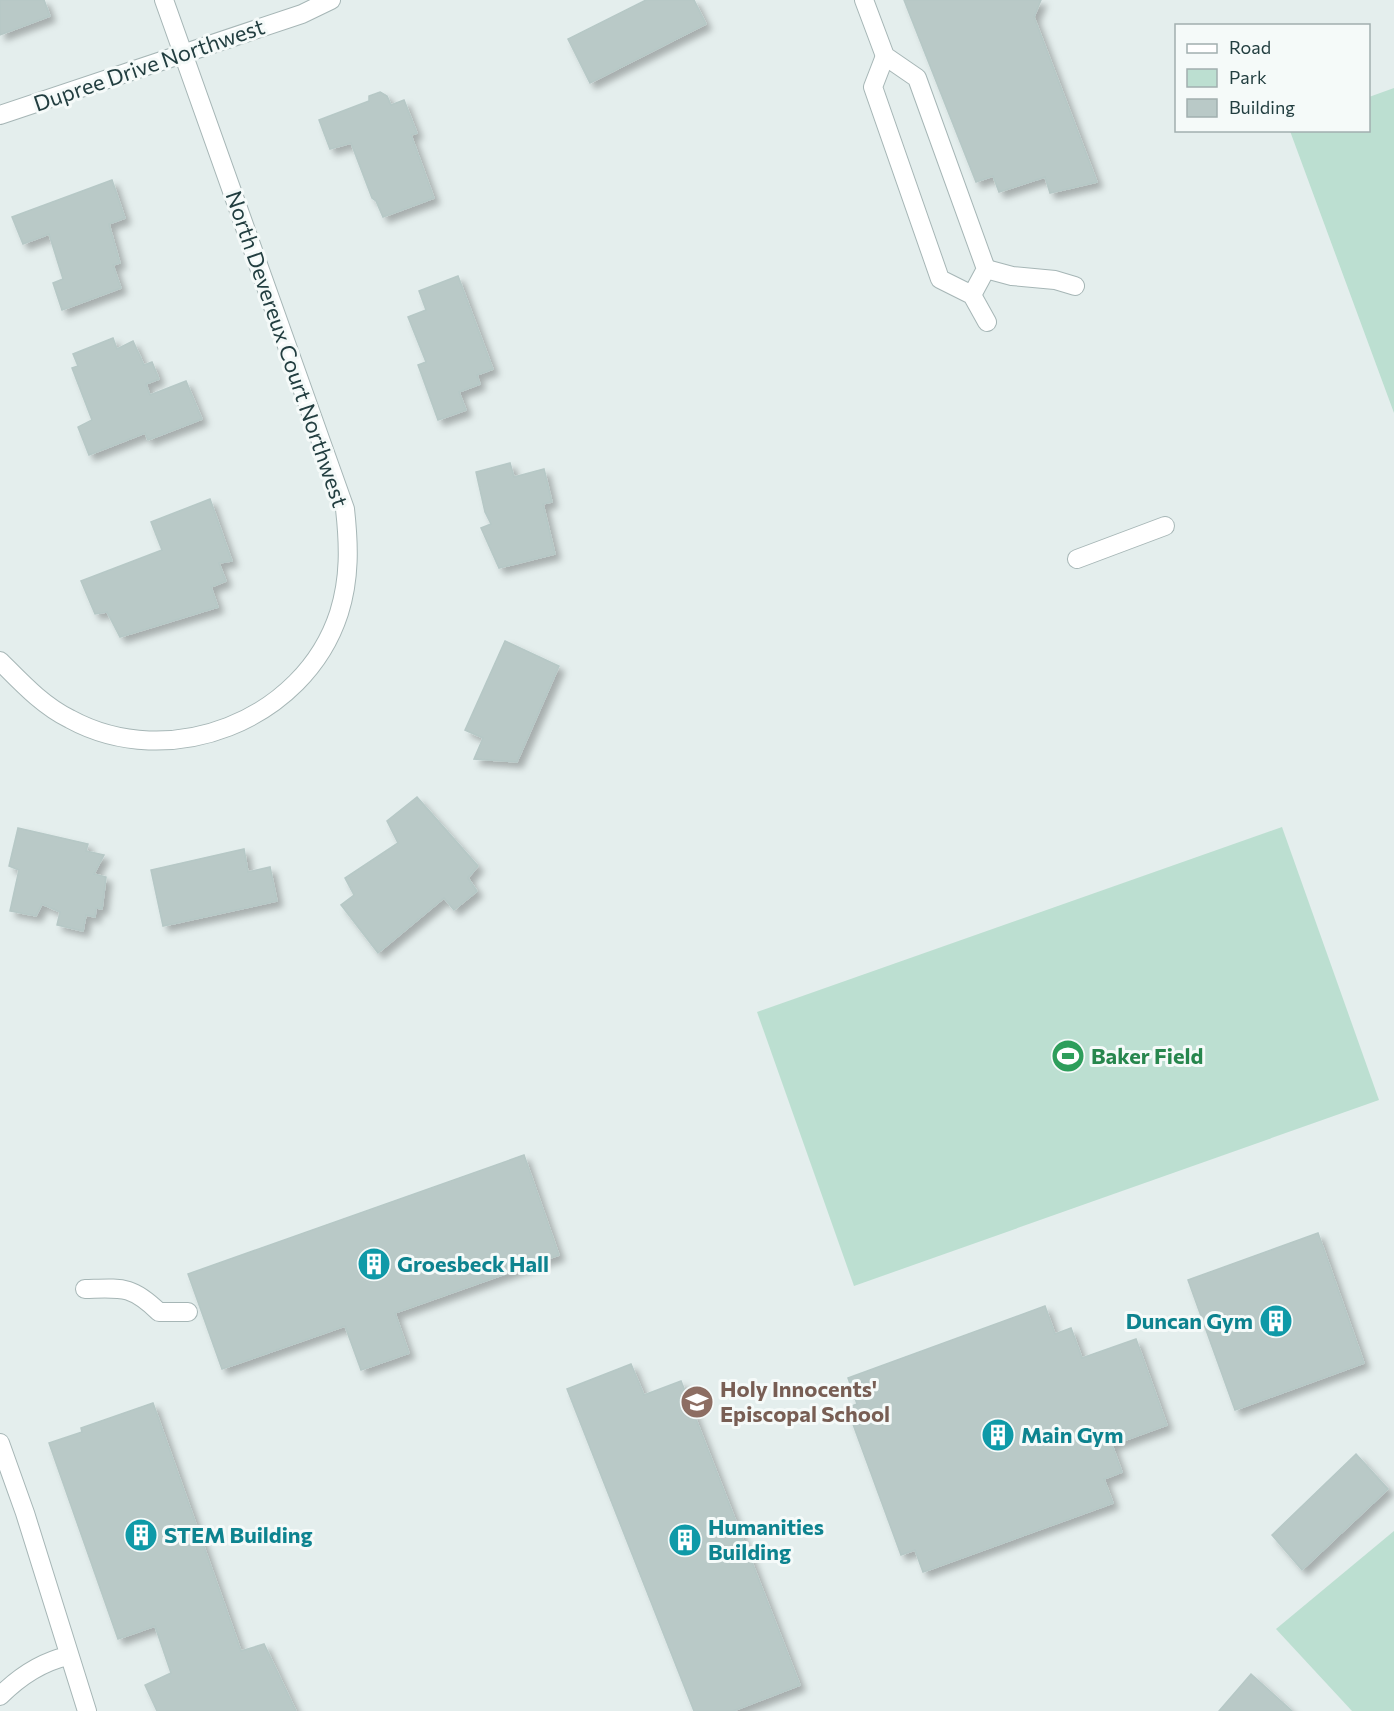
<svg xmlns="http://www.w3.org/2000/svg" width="1394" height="1711" viewBox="0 0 1394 1711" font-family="Commissioner,sans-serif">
<defs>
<filter id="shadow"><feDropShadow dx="5.5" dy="5.5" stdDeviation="3" flood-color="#0004"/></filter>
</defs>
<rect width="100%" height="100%" fill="#e4eeed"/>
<g fill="#bcdfd1">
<path d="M1394,88V413L1290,131L1368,130L1369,97Z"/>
<path d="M1282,827L1379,1100L854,1286L757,1012Z"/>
<path d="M1394,1531V1711H1352L1276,1629Z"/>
</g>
<g fill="#b9c9c7" stroke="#b6c8c6" stroke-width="1.5" filter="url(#shadow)">
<path d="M0,0H44L50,16L0,35Z"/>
<path d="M646,0H694L706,24L590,83L568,39Z"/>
<path d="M904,0H1041L1034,17L1097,182L1050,193L1045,177L999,192L993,176L976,182Z"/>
<path d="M380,92L387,96L391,105L404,100L417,133L411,135L434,198L383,217L376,201L372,198L351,143L330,149L319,120L369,101V96Z"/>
<path d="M112,180L125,218L109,224L120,263L113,265L121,288L62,310L53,283L63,279L49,234L23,244L12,217Z"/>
<path d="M458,276L493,369L477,375L480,384L459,392L466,410L438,420L418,365L426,362L408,317L426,310L419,291Z"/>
<path d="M113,338L117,349L133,341L144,365L152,362L159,379L146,384L150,395L186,381L202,419L148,440L145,433L89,455L78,427L92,420L72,368L78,366L73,354Z"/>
<path d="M510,463L514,477L544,469L552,502L543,504L555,554L499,568L481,528L491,524L485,512L476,472Z"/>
<path d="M210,499L232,561L219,563L226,581L211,587L218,607L120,637L107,612L95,614L81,581L162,550L151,522Z"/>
<path d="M505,641L559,666L517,762L474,759L483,738L465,730Z"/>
<path d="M417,797L478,866L468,878L477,891L454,910L444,898L378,953L341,905L354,895L345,878L398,843L387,821Z"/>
<path d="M18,828L88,844L86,851L104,855L94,874L106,877L102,909L96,908L95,917L86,915L83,931L57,925L60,912L42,904L36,916L10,911L19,870L9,866Z"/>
<path d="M244,849L248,872L270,867L277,901L163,926L151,870Z"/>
<path d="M524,1155L559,1255L395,1313L409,1353L361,1370L345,1326L222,1369L188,1274Z"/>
<path d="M1318,1233L1364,1363L1235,1410L1188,1280Z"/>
<path d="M1045,1306L1055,1334L1071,1328L1082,1358L1136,1339L1167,1425L1112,1445L1122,1472L1104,1479L1113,1503L923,1572L915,1550L901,1555L847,1408L857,1404L848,1378Z"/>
<path d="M631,1364L644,1395L681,1381L800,1685L733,1711H694L567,1389Z"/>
<path d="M153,1403L241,1651L264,1644L296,1711H157L145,1685L171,1673L155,1626L118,1639L49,1443L82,1432L81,1428Z"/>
<path d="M1356,1454L1388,1489L1302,1570L1272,1535Z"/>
<path d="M1251,1674L1292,1711H1219Z"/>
</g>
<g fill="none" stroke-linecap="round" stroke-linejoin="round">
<g stroke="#a6b6b6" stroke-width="20">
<g id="minor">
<path d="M864,0L885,56L917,78L986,269L972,295"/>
<path d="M885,56L873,87L940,279L972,295L987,322"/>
<path d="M0,115L302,14L331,0"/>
<path d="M986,269L1012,276L1055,280L1075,286"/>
<path d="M1077,559L1165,526"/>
<path d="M0,661C22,683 42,705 70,719C169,773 304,721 339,613C350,578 349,545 345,509L164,0"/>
<path d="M85,1289C122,1288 131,1285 159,1312H188"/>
<path d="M0,1443L25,1513L87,1711"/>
<path d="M0,1696C19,1677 41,1662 68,1656"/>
</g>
</g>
<use href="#minor" stroke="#fff" stroke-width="18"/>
</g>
<defs>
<g id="stadium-disc" transform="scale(1.725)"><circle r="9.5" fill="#2e9e5b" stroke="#f5faf9"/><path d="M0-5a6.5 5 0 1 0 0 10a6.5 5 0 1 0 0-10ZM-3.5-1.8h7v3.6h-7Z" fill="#fff"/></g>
<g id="building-disc" transform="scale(1.725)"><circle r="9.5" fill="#0f9aa8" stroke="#f5faf9"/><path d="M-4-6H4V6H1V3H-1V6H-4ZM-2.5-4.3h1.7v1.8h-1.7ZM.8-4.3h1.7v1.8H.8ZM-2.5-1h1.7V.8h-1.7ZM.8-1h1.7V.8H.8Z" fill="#fff"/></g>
<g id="school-disc" transform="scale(1.725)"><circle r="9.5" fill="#8d6e63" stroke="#f5faf9"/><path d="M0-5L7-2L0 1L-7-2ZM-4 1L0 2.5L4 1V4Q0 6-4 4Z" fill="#fff"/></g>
</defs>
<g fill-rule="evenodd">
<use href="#stadium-disc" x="1068" y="1056"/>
<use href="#building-disc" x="374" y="1264"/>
<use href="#building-disc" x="1276" y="1321"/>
<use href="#school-disc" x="697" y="1402"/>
<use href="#building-disc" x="998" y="1435"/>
<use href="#building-disc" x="141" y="1535"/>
<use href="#building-disc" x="685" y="1540"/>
</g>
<g text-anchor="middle" stroke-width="6" stroke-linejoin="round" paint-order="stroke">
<g font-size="22" fill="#223e40" stroke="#f5faf9">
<text transform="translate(149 65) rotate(-19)" y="8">Dupree Drive Northwest</text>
<text transform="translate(287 349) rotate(71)" y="8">North Devereux Court Northwest</text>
</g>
<g font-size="22" font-weight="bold" fill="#27864d" stroke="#f5faf9" text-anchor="start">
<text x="1091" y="1064">Baker Field</text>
</g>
<g font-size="22" font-weight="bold" fill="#0d838f" stroke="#f5faf9" text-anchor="start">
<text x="397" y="1272">Groesbeck Hall</text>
<text x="1253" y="1329" text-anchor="end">Duncan Gym</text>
<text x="1021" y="1443">Main Gym</text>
<text x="708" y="1535">Humanities<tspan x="708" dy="25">Building</tspan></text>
<text x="164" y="1543">STEM Building</text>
</g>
<g font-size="22" font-weight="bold" fill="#785e54" stroke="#f5faf9" text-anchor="start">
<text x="720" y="1397">Holy Innocents'<tspan x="720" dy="25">Episcopal School</tspan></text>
</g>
</g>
<rect x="1175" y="24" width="195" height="108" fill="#f5faf9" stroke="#a1afaf" stroke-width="1.5"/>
<rect x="1187" y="44" width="30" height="9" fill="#ffffff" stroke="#a1afaf" stroke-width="1.5"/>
<text x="1229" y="54" font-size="18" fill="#223e40">Road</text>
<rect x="1187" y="69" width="30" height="18" fill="#bcdfd1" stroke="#a1afaf" stroke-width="1.5"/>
<text x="1229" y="84" font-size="18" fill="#223e40">Park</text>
<rect x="1187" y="99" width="30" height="18" fill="#b9c9c7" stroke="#a1afaf" stroke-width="1.5"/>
<text x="1229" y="114" font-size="18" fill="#223e40">Building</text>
</svg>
